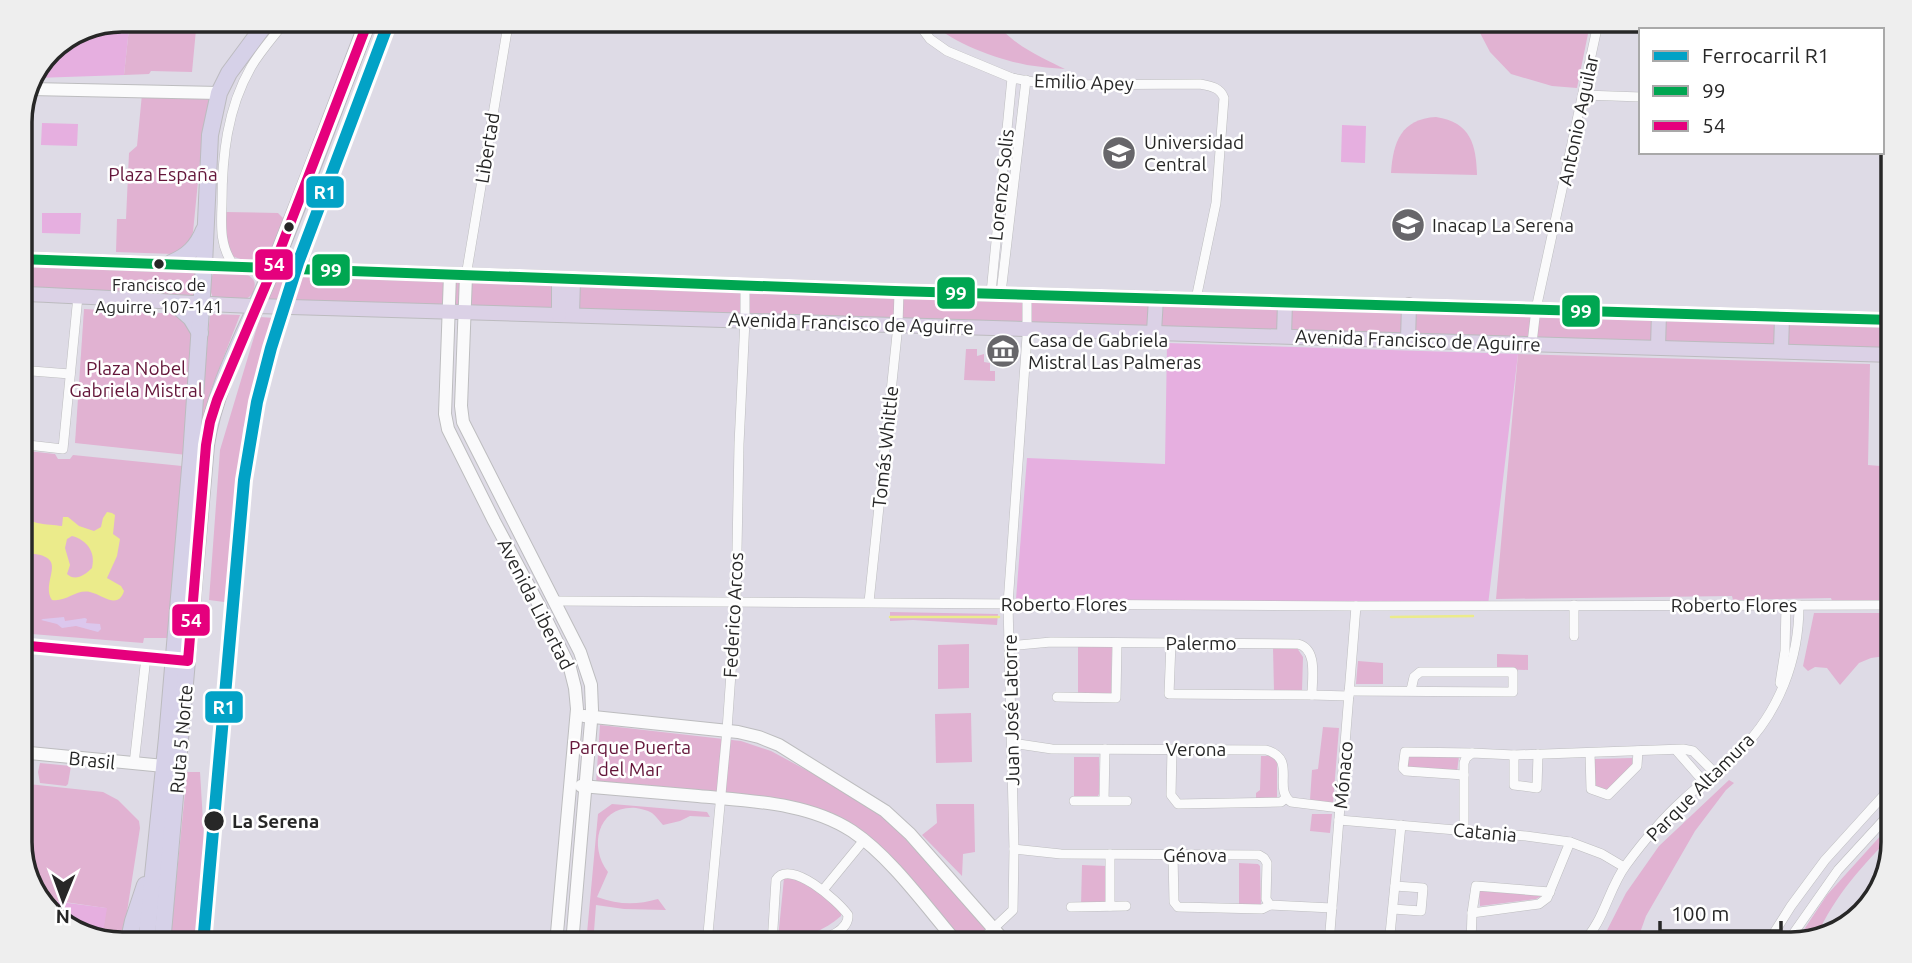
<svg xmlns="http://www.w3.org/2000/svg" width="1912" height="963" viewBox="0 0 1912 963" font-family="Ubuntu,sans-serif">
<rect width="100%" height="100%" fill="#dedbe6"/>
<g fill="#e1b2d2">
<path d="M130,19H197L192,72L151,71L149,74L124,75Z"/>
<path d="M930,19H995C1006,42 1043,58 1065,69C1052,68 1040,67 1027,65C1000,60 946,42 930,19Z"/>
<path d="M1469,19H1591L1577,88L1552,86L1511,74L1490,52L1479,31Z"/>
<path d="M142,94L207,95L210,100L203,131L193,232L188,246L173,254L116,252L117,219H126L129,153L137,146Z"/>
<path d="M1436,117C1471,122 1476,145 1477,175L1391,173C1393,142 1401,119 1436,117Z"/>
<path d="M225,212L278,213L285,220L266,262C221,259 224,255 225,212Z"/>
<path d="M19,265L196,270L195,296L19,291Z"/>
<path d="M214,273L248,275C254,279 256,282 254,289C250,306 227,299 214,299C209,293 209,278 214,273Z"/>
<path d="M277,274L1893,324V352L265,302Z"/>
<path d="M84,309L180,314L194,330L187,455L75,443Z"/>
<path d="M210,314L240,315L210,392L203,429L200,428Z"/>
<path d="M260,317L275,318L243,429L232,603L209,600L220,450Z"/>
<path d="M966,349H977V356L984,354V362L990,363V371H995V381L964,380Z"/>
<path d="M1518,354L1870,364L1868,465L1893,467V601H1832L1831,598L1733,600L1732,596L1496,599Z"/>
<path d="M19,450L55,454L58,459H70L73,455L182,466L169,638H144L143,643L19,633Z"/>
<path d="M890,612L998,614L997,625L913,620L890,621Z"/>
<path d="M1814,613H1893V655L1871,658L1859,663L1840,685L1827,668L1815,667L1808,671L1803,666Z"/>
<path d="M969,644V688L938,689V645Z"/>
<path d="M1078,646H1112L1111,693H1078Z"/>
<path d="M1273,648H1297L1303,657L1302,691H1274Z"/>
<path d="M1497,654L1528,655V670L1497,669Z"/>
<path d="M1358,661L1383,663V684H1356Z"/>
<path d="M971,713L972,762L936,763L935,714Z"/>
<path d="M600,725L741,741L771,751L834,785L880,815L898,831L1001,944H965L891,857L836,817L596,784Z"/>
<path d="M1323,727L1339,728L1333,803L1310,800L1312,770L1318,769Z"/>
<path d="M1412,754L1459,756L1457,772L1412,769L1407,766V757Z"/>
<path d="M1261,756H1275L1277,762V799L1256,800V793L1260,790Z"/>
<path d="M1074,757H1099V794L1095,801H1074Z"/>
<path d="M1632,758L1633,764L1607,791L1595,786V759Z"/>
<path d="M40,763L71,766L68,784L66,786L40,783L38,772Z"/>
<path d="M187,772H200L207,887L201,944H170Z"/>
<path d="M1729,780L1734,783L1726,790L1695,831L1646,916L1636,944H1600L1626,893L1659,846Z"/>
<path d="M19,783L103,792L118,800L139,821L140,828L122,944L102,939L106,908L37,898L20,849Z"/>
<path d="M612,804L707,812L710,817L690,816L680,821L663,825C660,822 656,816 652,813C647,810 641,809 636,808C598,805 588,846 608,872L597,897C619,905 637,905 658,899L666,910L624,909L596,905L593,944H586L598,814Z"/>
<path d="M936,804H974L975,852L963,854L962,876L922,835L937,823Z"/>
<path d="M1312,814H1332L1330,833L1310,831Z"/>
<path d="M1893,822V834C1864,864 1834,896 1817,936L1795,943L1827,895Z"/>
<path d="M1239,863L1258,864L1260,866L1261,907H1239Z"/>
<path d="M1082,865L1107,866L1108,904L1081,906Z"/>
<path d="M786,876C809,883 825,896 841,913V916C824,931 805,937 783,942L778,939L784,878Z"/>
<path d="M1486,890L1541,896L1536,899L1480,906L1479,891Z"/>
</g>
<path fill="#dcc7ed" d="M64,617L65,621L85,618L87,619L86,623L100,624L101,629L98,632L76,626L62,628L57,624L41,620L43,619Z"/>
<g fill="#e6afe0">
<path d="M121,19H130L124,75L36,78L49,49Z"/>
<path d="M42,123L78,124L77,146L41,145Z"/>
<path d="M1342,125L1366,126L1365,163L1341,162Z"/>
<path d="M42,213H81L80,234L42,233Z"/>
<path d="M1167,343L1518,354L1488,605L1016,599L1027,458L1165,464Z"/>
<path d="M37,899L107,908L102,939L77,933Z"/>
</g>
<path fill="#ebeb8b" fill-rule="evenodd" d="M107,512L112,513L115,515L113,534L120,539L117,556L107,578L121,586L124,591C118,610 103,595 90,592C76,589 67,602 52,600C39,579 76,553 19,553V543L23,537L19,530V523L28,532L31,529L19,519V513C31,525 46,524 62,526L63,517H68L79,526L94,531L101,527L103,518ZM72,536C87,540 96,552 92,568C85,575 75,582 67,574L70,565L65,548L67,539Z"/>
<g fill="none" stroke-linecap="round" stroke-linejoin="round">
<g stroke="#ebeb8b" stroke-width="2.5">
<path d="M890,617H999"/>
<path d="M1391,617L1473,616"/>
</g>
<g stroke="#bdbdbf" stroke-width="10">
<g id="street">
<path d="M915,19L930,39L947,51L1012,78L1051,85L1200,84C1210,86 1220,87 1224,98L1216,203L1196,299"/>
<path d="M1584,95L1641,97"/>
<path d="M234,266C220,247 221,227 222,204C222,156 227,109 251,67C261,50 275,35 287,19"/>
<path d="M466,276L509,19"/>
<path d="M991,293L1012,78"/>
<path d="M1001,293L1026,80"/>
<path d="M1532,343L1536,309L1599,19"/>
<path d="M19,370L70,374"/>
<path d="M19,444L63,449L78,296"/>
<path d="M554,601L1356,606L1893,605"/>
<path d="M869,602L898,325L899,291"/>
<path d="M1574,636V605"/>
<path d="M1171,643L1169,694L1312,695"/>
<path d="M1009,646L1051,642L1298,644C1318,649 1312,678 1312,695L1349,696"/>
<path d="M1780,683L1785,651L1786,605"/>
<path d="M1349,691L1513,692V672H1420L1414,677L1411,690"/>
<path d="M1057,697L1116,698L1117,643"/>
<path d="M1012,743L1052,749L1266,750C1298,759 1272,788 1291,802L1340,808"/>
<path d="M1172,749L1171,795L1178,804L1281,802L1286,798"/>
<path d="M1676,750L1704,782"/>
<path d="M1590,753L1591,789L1608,795L1637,766L1638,751"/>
<path d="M1514,755V785L1537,788L1538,754"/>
<path d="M134,764L146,657"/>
<path d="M1464,775L1406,771L1403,768L1405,752L1472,753"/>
<path d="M1104,800L1105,749"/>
<path d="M1074,801H1127"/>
<path d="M1339,820L1526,836L1570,842L1602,854L1624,867"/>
<path d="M1464,830V763L1466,758L1472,753L1514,755L1683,749L1693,751L1715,773"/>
<path d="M1014,849L1061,854L1259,855L1264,858L1267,863L1266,899L1270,905L1332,908"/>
<path d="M1173,855L1174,902L1178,907L1262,909L1270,905"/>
<path d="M823,890L864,840"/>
<path d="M1110,906V854"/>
<path d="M1071,907L1126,906"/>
<path d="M1393,909L1421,911L1423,888L1395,886"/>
<path d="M1472,913L1476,886L1550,892"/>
<path d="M707,944L727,730L736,602L739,444L745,320V285"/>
<path d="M772,944L776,880C790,858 838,901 848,915C849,932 823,939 809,944"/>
<path d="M935,944L948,932"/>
<path d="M977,944L1013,910L1014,849L1008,604L1027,336V294"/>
<path d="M1329,944L1356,606"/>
<path d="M1389,944L1401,825"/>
<path d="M1471,944L1472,913L1539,904L1547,898L1570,842"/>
<path d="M1581,944C1604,923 1608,889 1626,865C1643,842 1662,819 1683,800C1701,783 1722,768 1740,751C1779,712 1799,660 1799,605"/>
<path d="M1767,944L1791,906L1825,860L1893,785"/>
<path d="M1786,944L1838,870L1893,810"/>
</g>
</g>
<g stroke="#bdbdbf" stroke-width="14">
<g id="secondary">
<path d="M31,89L219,93"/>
<path d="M450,275L445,414L448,429L494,521L540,607L570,668L575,688L577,709L556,944"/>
<path d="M466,276L461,406L463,422L580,652L591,685L592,710L572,944"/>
<path d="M19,645L183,660"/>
<path d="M584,716L738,732L759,737L779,745L885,811L910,834L1007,944"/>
<path d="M19,752L164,766"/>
<path d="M581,786C620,789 659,793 698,796C749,801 808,802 852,831C891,857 927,908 958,944"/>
</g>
</g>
<g stroke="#bcbbbf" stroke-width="16">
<g id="primary">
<path d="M19,259C311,268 603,281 895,291C1227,301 1560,310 1893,320"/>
<path d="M19,294C99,296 177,303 257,306L1893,355"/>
<path d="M559,315V279"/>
<path d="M572,315L573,280"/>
<path d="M1154,332L1156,298"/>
<path d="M1284,336L1285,302"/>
<path d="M1408,340L1409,305"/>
<path d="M1658,347L1659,313"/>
<path d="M1781,351L1782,317"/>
</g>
</g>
<g stroke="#bcbbbf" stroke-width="18">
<g id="highway">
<path d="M171,263C188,256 197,247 204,230"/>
<path d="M174,303L191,318L200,333"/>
<path d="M128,944L133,921L145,885"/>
<path d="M146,944L167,738L191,457L204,265L210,135L219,93L229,73L269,19"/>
<path d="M162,944L206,445C215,385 248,328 271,272C306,188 336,103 369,19"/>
</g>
</g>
<use href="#street" stroke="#fafafb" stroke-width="9"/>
<use href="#secondary" stroke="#fafafb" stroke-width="12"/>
<use href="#primary" stroke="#dbd1e6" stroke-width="14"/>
<use href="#highway" stroke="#d6d1e8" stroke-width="16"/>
<g stroke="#fff" stroke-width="16">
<path id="bus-1" d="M19,259C311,268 603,281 895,291C1227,301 1560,310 1893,320"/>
</g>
<g stroke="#fff" stroke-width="16">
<path id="bus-2" d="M19,645L188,661L206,445L210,422L217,400L273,268L369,19"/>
</g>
<use href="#bus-1" stroke="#00a651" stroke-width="10"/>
<use href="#bus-2" stroke="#e5007d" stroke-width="10"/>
<g stroke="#fff" stroke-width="18">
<path id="rail-1" d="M203,944L244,480L257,402L271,348L298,263L390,19"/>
</g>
<use href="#rail-1" stroke="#02a2c6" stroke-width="12"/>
</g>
<defs>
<g id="university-disc" transform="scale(1.75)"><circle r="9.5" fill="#67666a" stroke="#fff"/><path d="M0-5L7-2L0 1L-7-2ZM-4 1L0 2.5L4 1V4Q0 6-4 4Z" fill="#fff"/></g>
<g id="museum-disc" transform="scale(1.75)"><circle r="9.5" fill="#67666a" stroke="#fff"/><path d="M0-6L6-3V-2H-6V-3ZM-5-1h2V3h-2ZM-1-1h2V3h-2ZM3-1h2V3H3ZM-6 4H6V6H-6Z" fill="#fff"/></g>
</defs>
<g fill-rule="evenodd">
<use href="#university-disc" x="1119" y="153"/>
<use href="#university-disc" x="1408" y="225"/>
<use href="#museum-disc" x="1003" y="351"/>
</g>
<g fill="#272727" stroke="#fff" stroke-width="2.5">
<circle cx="289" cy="227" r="6"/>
<circle cx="159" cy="264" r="6"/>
<circle cx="214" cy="821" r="11"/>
</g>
<g text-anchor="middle" stroke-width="5" stroke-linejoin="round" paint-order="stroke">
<g font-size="17" fill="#272727" stroke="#fff">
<text x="159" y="291">Francisco de<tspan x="159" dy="22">Aguirre, 107-141</tspan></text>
</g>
<g font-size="19" fill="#272727" stroke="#fff">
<text transform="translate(1084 82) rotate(2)" y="7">Emilio Apey</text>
<text transform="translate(1578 120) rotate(-78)" y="7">Antonio Aguilar</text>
<text transform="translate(487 148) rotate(-81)" y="7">Libertad</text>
<text transform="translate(1001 185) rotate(-84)" y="7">Lorenzo Solis</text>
<text transform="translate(851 323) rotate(2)" y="7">Avenida Francisco de Aguirre</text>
<text transform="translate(1418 340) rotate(2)" y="7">Avenida Francisco de Aguirre</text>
<text transform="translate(885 447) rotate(-84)" y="7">Tomás Whittle</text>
<text transform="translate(536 604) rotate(63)" y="7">Avenida Libertad</text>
<text x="1064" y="611">Roberto Flores</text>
<text x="1734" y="612">Roberto Flores</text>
<text transform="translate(733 615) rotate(-87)" y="7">Federico Arcos</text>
<text x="1201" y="650">Palermo</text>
<text transform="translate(1011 710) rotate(-91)" y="7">Juan José Latorre</text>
<text transform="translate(181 739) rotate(-85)" y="7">Ruta 5 Norte</text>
<text x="1196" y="756">Verona</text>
<text transform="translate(92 760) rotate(6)" y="7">Brasil</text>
<text transform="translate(1343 775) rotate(-85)" y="7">Mónaco</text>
<text transform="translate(1700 787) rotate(-45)" y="7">Parque Altamura</text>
<text transform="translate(1485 832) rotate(5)" y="7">Catania</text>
<text x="1195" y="862">Génova</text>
</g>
<g font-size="19" fill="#272727" stroke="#fff" text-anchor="start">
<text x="1144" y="149">Universidad<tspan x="1144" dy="22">Central</tspan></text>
<text x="1432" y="232">Inacap La Serena</text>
<text x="1028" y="347">Casa de Gabriela<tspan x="1028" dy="22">Mistral Las Palmeras</tspan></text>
</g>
<g font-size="19" fill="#64163a" stroke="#fff">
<text x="163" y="181">Plaza España</text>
<text x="136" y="375">Plaza Nobel<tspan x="136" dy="22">Gabriela Mistral</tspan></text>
<text x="630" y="754">Parque Puerta<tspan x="630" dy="22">del Mar</tspan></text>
</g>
<g font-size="19" font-weight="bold" fill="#272727" stroke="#fff" text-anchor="start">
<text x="232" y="828">La Serena</text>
</g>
</g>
<path d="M0 0H1912V963H0ZM122 32H1791A90 90 0 0 1 1881 122V842A90 90 0 0 1 1791 932H122A90 90 0 0 1 32 842V122A90 90 0 0 1 122 32Z" fill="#eee" fill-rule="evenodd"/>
<path fill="none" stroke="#272727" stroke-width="3.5" d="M122 32H1791A90 90 0 0 1 1881 122V842A90 90 0 0 1 1791 932H122A90 90 0 0 1 32 842V122A90 90 0 0 1 122 32Z"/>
<g stroke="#fff" stroke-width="2.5">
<rect x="305" y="175" width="40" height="34" rx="7" fill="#02a2c6"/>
<rect x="254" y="248" width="40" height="33" rx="7" fill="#e5007d"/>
<rect x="311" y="253" width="40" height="34" rx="7" fill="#00a651"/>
<rect x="936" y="276" width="40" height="34" rx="7" fill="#00a651"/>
<rect x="1561" y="294" width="40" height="34" rx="7" fill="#00a651"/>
<rect x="171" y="603" width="40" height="34" rx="7" fill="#e5007d"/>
<rect x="204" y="690" width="40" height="34" rx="7" fill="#02a2c6"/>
</g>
<g font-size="19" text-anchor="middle" font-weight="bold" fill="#fff">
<text x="325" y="199">R1</text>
<text x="274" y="271">54</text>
<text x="331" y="277">99</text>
<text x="956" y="300">99</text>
<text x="1581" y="318">99</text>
<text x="191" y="627">54</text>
<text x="224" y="714">R1</text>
</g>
<rect x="1639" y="28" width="245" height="126" fill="#ffffff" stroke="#a9a9a9" stroke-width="2"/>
<rect x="1653" y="51" width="35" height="10" fill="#02a2c6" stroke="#a9a9a9" stroke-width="2"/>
<text x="1702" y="63" font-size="21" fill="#272727">Ferrocarril R1</text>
<rect x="1653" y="86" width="35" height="10" fill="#00a651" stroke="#a9a9a9" stroke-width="2"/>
<text x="1702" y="98" font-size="21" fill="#272727">99</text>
<rect x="1653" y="121" width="35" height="10" fill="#e5007d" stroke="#a9a9a9" stroke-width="2"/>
<text x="1702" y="133" font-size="21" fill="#272727">54</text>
<g transform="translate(63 900) rotate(181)" stroke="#ffffff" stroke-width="5" paint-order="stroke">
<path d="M0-5L12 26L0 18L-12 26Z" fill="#272727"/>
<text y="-10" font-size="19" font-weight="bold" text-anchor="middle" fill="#272727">N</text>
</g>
<path d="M1660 921v10h121v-10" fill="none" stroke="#272727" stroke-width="3.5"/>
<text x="1671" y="921" font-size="21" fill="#272727" stroke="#ffffff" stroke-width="5" paint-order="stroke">100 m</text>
</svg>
